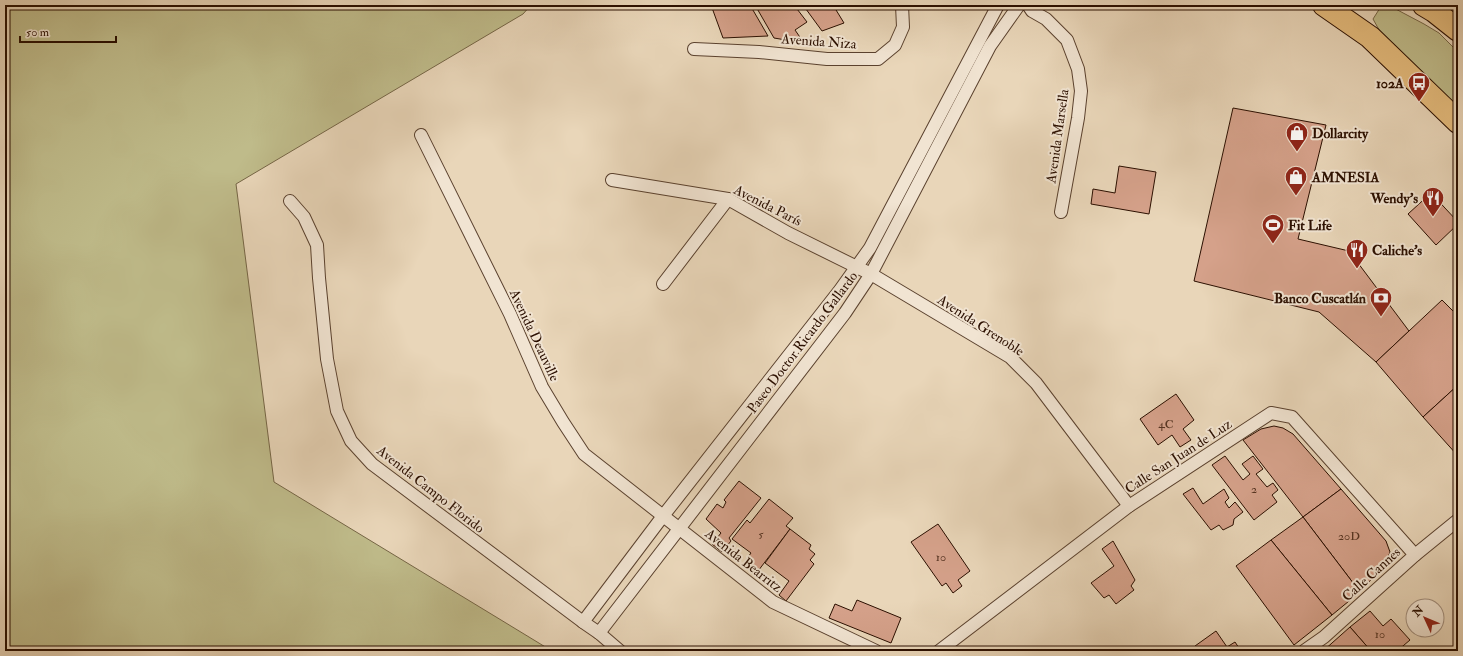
<svg xmlns="http://www.w3.org/2000/svg" width="1463" height="656" viewBox="0 0 1463 656" font-family="'IM FELL Double Pica',serif">
<rect width="100%" height="100%" fill="#e9d6b9"/>
<filter id="stains"><feTurbulence type="fractalNoise" baseFrequency=".005" numOctaves="4"/><feColorMatrix values="0 0 0 0 .2 0 0 0 0 .09 0 0 0 0 .02 0 0 0 .5 -.17"/></filter>
<radialGradient id="worn" r=".72"><stop offset=".6" stop-color="#630" stop-opacity="0"/><stop offset="1" stop-color="#630" stop-opacity=".3"/></radialGradient>
<g fill="#bfbb8a" stroke="#756545">
<path d="M5,5H531L523,14L236,184L274,482L552,651H5Z"/>
<path d="M1390,6L1424,24L1439,33L1458,52V107L1430,79L1383,37L1373,19L1380,8Z"/>
</g>
<g fill="#d5a18a" stroke="#2b0f00">
<path d="M711,5H750L768,36L723,38Z"/>
<path d="M755,5H794L807,22L795,30L804,43L774,38Z"/>
<path d="M803,5H833L844,23L822,31Z"/>
<path d="M1233,108L1326,125L1298,239L1349,251L1409,331L1376,362L1319,312L1194,281Z"/>
<path d="M1119,166L1156,172L1149,214L1091,204L1093,189L1115,193Z"/>
<path d="M1431,193L1458,222V224L1436,245L1408,214Z"/>
<path d="M1442,300L1458,316V385L1423,417L1376,362Z"/>
<path d="M1458,385V456L1423,417Z"/>
<path d="M1176,394L1194,420L1183,429L1191,440L1180,447L1172,435L1158,445L1140,419Z"/>
<path d="M1274,426L1283,428L1293,434L1341,489L1303,517L1243,440L1261,429Z"/>
<path d="M1225,456L1243,480L1250,474L1242,464L1253,456L1263,469L1256,474L1267,487L1273,483L1278,490L1272,495L1277,502L1254,520L1212,465Z"/>
<path d="M739,481L761,498L729,538L731,541L722,552L712,544L721,533L706,519L717,504L723,508L726,502L724,500Z"/>
<path d="M1193,488L1203,504L1224,489L1229,498L1225,502L1229,508L1235,502L1243,512L1234,519L1233,525L1223,530L1219,525L1211,530L1183,494Z"/>
<path d="M1341,489L1386,541L1390,552L1386,563L1360,592L1303,517Z"/>
<path d="M769,499L793,518L786,526L790,529L755,575L742,565L751,553L732,539L747,520L750,523Z"/>
<path d="M1303,517L1360,592L1332,615L1271,540Z"/>
<path d="M938,524L970,571L958,580L962,586L953,593L946,583L942,586L911,542Z"/>
<path d="M790,529L811,545L809,549L815,554L810,560L814,564L786,601L779,595L789,581L765,563Z"/>
<path d="M1271,540L1332,615L1294,645L1236,566Z"/>
<path d="M1113,541L1135,580L1131,586L1134,590L1116,604L1109,595L1104,598L1091,583L1114,566L1102,549Z"/>
<path d="M857,600L901,618L891,643L829,618L835,604L852,611Z"/>
<path d="M1370,611L1383,626L1391,619L1410,640L1397,651H1371L1350,627Z"/>
<path d="M1350,627L1371,651H1323Z"/>
<path d="M1216,631L1227,647L1235,642L1241,651H1198L1195,646Z"/>
</g>
<g fill="none" stroke-linecap="round" stroke-linejoin="round">
<g stroke="#5a412e" stroke-width="14">
<g id="street">
<path d="M1028,5L1032,11L1046,19L1067,40L1078,69L1081,91L1078,118L1061,212"/>
<path d="M694,49L759,52L827,59H878L895,45L903,27L902,5"/>
<path d="M421,135L510,314L542,387L563,422L584,454L773,602L876,651"/>
<path d="M612,180L728,199L788,233L871,274L1010,357L1036,383L1129,506"/>
<path d="M290,201L304,217L317,245L319,278L327,359L337,411L351,441L372,464L583,622L599,633L620,651"/>
<path d="M663,284L728,199"/>
<path d="M583,622L663,516L840,290L870,248L998,5"/>
<path d="M599,633L845,313L871,274L990,46L1019,5"/>
<path d="M939,651L1129,506L1271,413L1292,417L1415,555"/>
<path d="M1304,651L1324,637L1415,555L1458,520"/>
</g>
</g>
<g stroke="#2b0f00" stroke-width="24">
<g id="highway">
<path d="M1324,5L1370,37L1458,122"/>
<path d="M1424,5L1434,11L1458,30"/>
</g>
</g>
<use href="#street" stroke="#f1e4d2" stroke-width="12"/>
<use href="#highway" stroke="#e4bb7c" stroke-width="22"/>
</g>
<defs>
<g id="bus-pin" transform="scale(1.15)"><path d="M0 17L-7.5 6A9.5 9.5 0 1 1 7.5 6Z" fill="#8f2418" stroke="#f1e4d2"/><path d="M-5-6H5V4H4V6H2V4H-2V6H-4V4H-5ZM-3.5-4V0h7V-4ZM-3.5 1.2v1.5H-2V1.2ZM2 1.2v1.5H3.5V1.2Z" fill="#fff"/></g>
<g id="shop-pin" transform="scale(1.15)"><path d="M0 17L-7.5 6A9.5 9.5 0 1 1 7.5 6Z" fill="#8f2418" stroke="#f1e4d2"/><path d="M-5-2.5h2.3a2.7 3.5 0 0 1 5.4 0H5L5.5 6h-11ZM-1.5-2.5h3a1.5 2.3 0 0 0-3 0Z" fill="#fff"/></g>
<g id="restaurant-pin" transform="scale(1.15)"><path d="M0 17L-7.5 6A9.5 9.5 0 1 1 7.5 6Z" fill="#8f2418" stroke="#f1e4d2"/><path d="M-5-6h1v4h1v-4h1v4h1v-4h1v5L-1.5 .5V6h-2V.5L-5-1ZM5-6V6H3V1.5H1.5Q1.5-4 5-6Z" fill="#fff"/></g>
<g id="stadium-pin" transform="scale(1.15)"><path d="M0 17L-7.5 6A9.5 9.5 0 1 1 7.5 6Z" fill="#8f2418" stroke="#f1e4d2"/><path d="M0-5a6.5 5 0 1 0 0 10a6.5 5 0 1 0 0-10ZM-3.5-1.8h7v3.6h-7Z" fill="#fff"/></g>
<g id="bank-pin" transform="scale(1.15)"><path d="M0 17L-7.5 6A9.5 9.5 0 1 1 7.5 6Z" fill="#8f2418" stroke="#f1e4d2"/><path d="M-6-4H6V4H-6ZM0-2.3a2.3 2.3 0 1 0 0 4.6a2.3 2.3 0 1 0 0-4.6Z" fill="#fff"/></g>
</defs>
<g fill-rule="evenodd">
<use href="#bus-pin" x="1419" y="83"/>
<use href="#shop-pin" x="1297" y="133"/>
<use href="#shop-pin" x="1296" y="177"/>
<use href="#restaurant-pin" x="1433" y="198"/>
<use href="#stadium-pin" x="1273" y="225"/>
<use href="#restaurant-pin" x="1357" y="250"/>
<use href="#bank-pin" x="1381" y="298"/>
</g>
<g text-anchor="middle" stroke-width="4" stroke-linejoin="round" paint-order="stroke">
<g font-size="12" fill="#563422">
<text x="1166" y="428">4C</text>
<text x="1254" y="493">2</text>
<text x="761" y="538">5</text>
<text x="1349" y="540">20D</text>
<text x="941" y="561">10</text>
<text x="1380" y="638">10</text>
</g>
<g font-size="14" fill="#2b0f00" stroke="#f1e4d2">
<text transform="translate(819 41) rotate(4)" y="5">Avenida Niza</text>
<text transform="translate(1057 136) rotate(-82)" y="5">Avenida Marsella</text>
<text transform="translate(768 205) rotate(27)" y="5">Avenida París</text>
<text transform="translate(981 325) rotate(33)" y="5">Avenida Grenoble</text>
<text transform="translate(535 335) rotate(65)" y="5">Avenida Deauville</text>
<text transform="translate(802 342) rotate(-53)" y="5">Paseo Doctor Ricardo Gallardo</text>
<text transform="translate(1178 456) rotate(-33)" y="5">Calle San Juan de Luz</text>
<text transform="translate(431 489) rotate(38)" y="5">Avenida Campo Florido</text>
<text transform="translate(744 560) rotate(38)" y="5">Avenida Bearritz</text>
<text transform="translate(1371 574) rotate(-42)" y="5">Calle Cannes</text>
</g>
<g font-size="14" font-weight="bold" fill="#2b0f00" stroke="#f1e4d2" text-anchor="start">
<text x="1404" y="88" text-anchor="end">102A</text>
<text x="1312" y="138">Dollarcity</text>
<text x="1312" y="182">AMNESIA</text>
<text x="1418" y="203" text-anchor="end">Wendy's</text>
<text x="1288" y="230">Fit Life</text>
<text x="1372" y="255">Caliche's</text>
<text x="1366" y="303" text-anchor="end">Banco Cuscatlán</text>
</g>
</g>
<rect width="1463" height="656" fill="none" stroke="#e9d6b9" stroke-width="20"/>
<rect x="6" y="6" width="1451" height="644" fill="none" stroke="#2b0f00" stroke-width="2"/>
<rect x="10" y="10" width="1443" height="636" fill="none" stroke="#2b0f00"/>
<g transform="translate(1425 618) rotate(314)"><circle r="19" fill="#f1e4d2" stroke="#a28f7e"/>
<path d="M0-3L7 15L0 10L-7 15Z" fill="#8f2418"/>
<text y="-6" font-size="11" font-weight="bold" text-anchor="middle" fill="#2b0f00">N</text>
</g>
<path d="M20 36v6h96v-6" fill="none" stroke="#2b0f00" stroke-width="2"/>
<text x="26" y="36" font-size="12" fill="#2b0f00" stroke="#f1e4d2" stroke-width="3" paint-order="stroke">50 m</text>
<rect width="100%" height="100%" filter="url(#stains)"/>
<rect width="100%" height="100%" fill="url(#worn)"/>
</svg>
